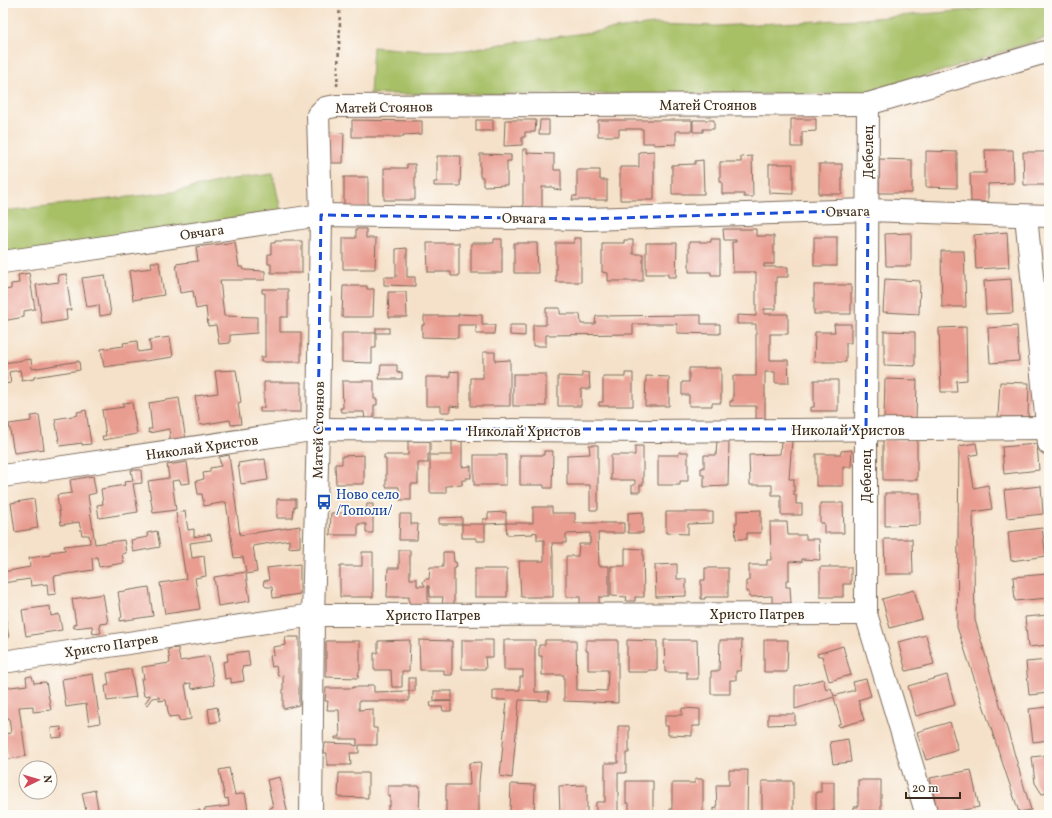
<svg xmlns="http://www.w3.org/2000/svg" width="1052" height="818" viewBox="0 0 1052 818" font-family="Vollkorn,serif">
<rect width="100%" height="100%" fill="#fdfcf7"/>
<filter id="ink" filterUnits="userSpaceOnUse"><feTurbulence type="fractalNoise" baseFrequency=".025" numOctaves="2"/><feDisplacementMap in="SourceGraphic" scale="8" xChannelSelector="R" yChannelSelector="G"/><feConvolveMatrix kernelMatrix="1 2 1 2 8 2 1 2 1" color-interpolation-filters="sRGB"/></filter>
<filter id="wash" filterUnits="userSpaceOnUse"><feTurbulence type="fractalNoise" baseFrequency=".012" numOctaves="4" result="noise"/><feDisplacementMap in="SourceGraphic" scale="16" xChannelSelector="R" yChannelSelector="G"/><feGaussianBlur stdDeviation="0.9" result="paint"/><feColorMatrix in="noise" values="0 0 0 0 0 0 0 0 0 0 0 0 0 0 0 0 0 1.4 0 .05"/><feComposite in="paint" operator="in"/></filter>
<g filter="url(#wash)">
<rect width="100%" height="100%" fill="#f5e1c9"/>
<g fill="#a7c066" stroke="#717542">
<path d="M1004,3H1049V37L929,75L859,94H370L373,47L423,51L466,50L502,44L653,24L716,26L862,19L972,10Z"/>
<path d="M273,174L281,211L3,255V211L173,192L225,180Z"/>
</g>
<g id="blocks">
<g fill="#e99d91">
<path d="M791,119H816V131L802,132V147H791Z"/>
<path d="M352,120L422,121V134L403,135V137H352Z"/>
<rect x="476" y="120" width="17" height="11"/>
<path d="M505,120H536L535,132H525V137H522V145L504,146Z"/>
<path d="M540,120H549V134H539Z"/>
<path d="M598,120H692V131H676V144L654,145V143H643V129H619V136H598Z"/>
<path d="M693,120H714V129H703V132H693Z"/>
<path d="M328,132L344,133L343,163H328Z"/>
<path d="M523,149H527V153L554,154V170H561V190L554,189L553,187H542V208H523Z"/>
<path d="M985,150H1013L1014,183L988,184V202H971L970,173H986Z"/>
<path d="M654,151V200H620V167H639V152Z"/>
<path d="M926,151L957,152V188L926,187Z"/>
<path d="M1023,152H1049V185H1024Z"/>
<path d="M480,154L511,155V161H507V185L483,186V177H480Z"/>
<path d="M437,156H461L460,186H434V182H437Z"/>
<path d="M752,156L753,197H744V194H722V182H720V162H741V157Z"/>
<path d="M879,159L912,160V193H879Z"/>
<path d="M703,160L704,194H672V165L695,164V161Z"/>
<path d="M407,164H415V200H384V168H407Z"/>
<path d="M769,164H793V194L769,193Z"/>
<rect x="819" y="164" width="23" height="30"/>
<path d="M577,170H600V180H607V200H572L573,196H577Z"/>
<rect x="344" y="177" width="24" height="31"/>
<path d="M356,229H366V238H376L375,269H343V238H356Z"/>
<path d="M723,229H756V236H774V264H764V267H788V277H776V309H764V314H788V334H770V360H788L789,383H775V372H765V419H756V406H730V401H733V376H756V324H737V315L756,316V272H733L732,242H736V240H724Z"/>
<path d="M1007,232L1009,267L976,269L974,235Z"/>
<path d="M911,233V266H886L885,234Z"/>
<rect x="814" y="237" width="23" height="29"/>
<path d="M574,238H581V282H556V243H574Z"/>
<path d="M494,239H502V273H471V243H494Z"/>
<path d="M711,239H720V275H711V272H689V242H711Z"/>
<path d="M624,240H633V254H643V281H608V273L602,272V243H624Z"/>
<path d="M275,241H302V273H271V264H268V254H271V243H275Z"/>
<path d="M235,242L239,267H243L244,270L265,271V280H220L224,316L257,317V333L230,335V343L219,344L216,325L208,326L206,307L196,309L193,291L180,293L176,264L198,261L196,247Z"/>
<path d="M427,243H459V276H451V272H428Z"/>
<path d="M514,243H537L538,273H514Z"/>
<path d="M646,243H677L676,277H668V274H646Z"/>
<path d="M407,248V277H415V286L384,285V277H396V249Z"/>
<path d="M941,251H964L966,307H942Z"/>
<path d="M151,262H159L164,295L133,300L129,271L152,268Z"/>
<path d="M29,273L35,309L24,311V317L3,321V290L11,289V284L19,283L18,275Z"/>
<path d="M66,274L71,310H66L67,320L42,324L36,285L59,282L58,275Z"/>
<path d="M105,275L111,314L100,316L99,305L87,307L82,278Z"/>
<path d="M885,279L920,281L919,314L883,312Z"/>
<path d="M1011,279L1013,313L986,314L984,281Z"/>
<rect x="814" y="285" width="37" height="29"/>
<path d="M343,286H367V289H374L373,317H342Z"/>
<path d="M262,289H288V317H280V332H301V362H261V357H265V293H262Z"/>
<path d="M388,292H406L407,317H389Z"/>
<path d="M546,308H560V314H580L581,324H595L596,316L701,315V324H720V334L677,333V324H633V334L546,335V346H533V325H546Z"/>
<path d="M458,314L482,315V325H495L494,334H476V325H458V338L422,337V325H424V316H458Z"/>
<path d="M834,324H851V343H846V362H814L815,332H835Z"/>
<path d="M510,325H525V336L510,335Z"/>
<path d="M1017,326L1019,361L990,363L988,328Z"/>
<path d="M966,327L967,380L956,381L957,392H941L939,328Z"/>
<rect x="376" y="328" width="13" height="5"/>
<path d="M884,331L915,332V366L884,365Z"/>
<path d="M342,333H376V348H372V363L342,362Z"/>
<path d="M170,337L173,357L104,367L101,349L124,346L123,343L137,341L138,352L151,350L149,340Z"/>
<path d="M483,352H495V361L510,360V406H471V378H483Z"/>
<path d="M31,359L32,369L79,361L80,370L34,377V379L22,381L20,370L9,372L11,383L3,384V363Z"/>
<path d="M381,365H397V373L402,372V379H379Z"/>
<path d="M689,368H721V403H712V406H689V395H682V382H689Z"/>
<path d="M236,370L241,402L238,403L241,424L231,425L230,420L200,425L195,396L218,393L215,371Z"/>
<path d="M459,371V407L450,406V412H441V406H426V377H450V372Z"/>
<path d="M582,372L589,373L590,389H581V406H558V376L582,377Z"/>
<path d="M625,373H633V406H599V402H603V377H625Z"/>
<rect x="513" y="374" width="33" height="32"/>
<path d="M646,376L669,377V406H645Z"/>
<path d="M885,379L917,380L916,420L884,419Z"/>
<path d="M814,380H838V411H811V407H814Z"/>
<path d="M342,381H374V399H377V405H374V420H365L364,412H341L340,408H343Z"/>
<path d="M264,382H301V412H260V408H264Z"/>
<path d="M1000,382L1029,383L1028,417H998Z"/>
<path d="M179,398L186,440L171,443L169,429L149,433L148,429H152L149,403Z"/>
<path d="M132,402L137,434L103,440L102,436H106L102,410L124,407L123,403Z"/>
<path d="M86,410L91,444L82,445V443L60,446L55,419L78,415L77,412Z"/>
<path d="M39,415L44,449L14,453L9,424L31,421V416Z"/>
<path d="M792,440L789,479H794V495H796V504H802V515H781V495H772V485H750L749,455L780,454L781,441Z"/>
<rect x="883" y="440" width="34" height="40"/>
<path d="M408,441H430V454H428V463H418V484H411V500H399V487H386V459H384V455H408Z"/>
<path d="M452,441H462V467L471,466V478H466L467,480H462V485L446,486V493H430V455H452Z"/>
<path d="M717,441H729L728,486L704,487V475H701V468H704V455H716Z"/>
<path d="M976,443L978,454L969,456L974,488L988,485L992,509L973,512L975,620L1031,810L1019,812L957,627L959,446Z"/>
<path d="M1037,444L1039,470L1004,474L1002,447Z"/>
<path d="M589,445H598V510H590V485H567V455L590,454Z"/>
<path d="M635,446H643V485H640V492H632V485H635V480H611V455H635Z"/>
<path d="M852,450L851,467H843V486H816V454H841V451Z"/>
<path d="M544,451H553L552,488H544V485H520V455H544Z"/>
<path d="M679,452H688V481H680V485H658V455H679Z"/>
<path d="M229,455L240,535L300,526V547L289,548V540L253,546L257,572L246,574L250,601L218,606L214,577L246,572L243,557L234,558L226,502L204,506L202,494H198L196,481L204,479L203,473L210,472V468L221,466L219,457Z"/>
<path d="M364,455V484H336L335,464H342V456Z"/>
<rect x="474" y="455" width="32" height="30"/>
<path d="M265,459L268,480L241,484L238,463Z"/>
<path d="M187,462L190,483L181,484L180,480L172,481L176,510L153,513L148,481L169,478L167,465Z"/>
<path d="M131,470H141L142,483L133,484L138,512L99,518L97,505L103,504L101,489L125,485L124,482L133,481Z"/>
<path d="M93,476L96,493L88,495L95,544L124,540L126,553L122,554L124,563L99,567L97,557L92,558L93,570L54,576L56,594L48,595L47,584L31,586L30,579L3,583V572L30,567L29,558L50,555V552L65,550L64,546L90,543L89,535H82L79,522L61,525L57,495L72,493L70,480Z"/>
<path d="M1041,486L1043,514L1007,518L1004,490Z"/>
<path d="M885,493H920V525L885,526Z"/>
<path d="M34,499L38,528L15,532L11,503Z"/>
<path d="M277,499H296V507H294L293,518H277Z"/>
<path d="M820,503H843L844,533H824V523H820Z"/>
<path d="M367,504H373V533H366V524H358V535H330L331,513H359V515H366Z"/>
<path d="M533,507H552V513H575V523H624V533H598L599,566H609V597H599V605H580V597H566V556H578L579,544H590V533L566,534V543H552L553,555V597H521L519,561H544V540H537V533L533,532V534L507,535L506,523H533Z"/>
<path d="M761,510V533H747V539H736L735,523H737V511Z"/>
<path d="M185,511L188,530L194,529V537L210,534L212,540L190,543L192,558L204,556L206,576L195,578L200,609L165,614L160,583L186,579L176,513Z"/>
<path d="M506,512V523L485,524V541H476V538H462V524H483V519H488V513Z"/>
<path d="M643,512V533H628V513Z"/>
<path d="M666,512H713V523L688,524V534L666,533Z"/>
<path d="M400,514H411V524H418L417,540H399Z"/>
<path d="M462,517V524H439V518Z"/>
<path d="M770,522H787L788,535H806V539H819L820,560L802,559V562L789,561V580H786V587H790L791,604L772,605V596L749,597V592H746V581H749V565H767V560H771Z"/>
<path d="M1042,528L1046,556L1011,561L1008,532Z"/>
<path d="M157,531L160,547L133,552L131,540L148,537L147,533Z"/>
<path d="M884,539H912L913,574H885Z"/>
<path d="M625,548L643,549L644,597H635V601H626L627,597L611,596V566H625Z"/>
<path d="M399,550H410V579H417V586H425L423,582L425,579H429L430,567H443V552H453L454,562H456L457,567L454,568V606H442L443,597H430L429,586H428V606L409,605V597H387L388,568H399Z"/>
<path d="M362,552H373V597H340V566H362Z"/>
<path d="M300,564V594L273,598L272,587H266L263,584L264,581L269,580L267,568Z"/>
<path d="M677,564V579H686V596L656,597L655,565Z"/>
<path d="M820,567H851V584H843V597H820Z"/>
<path d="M705,568H728V597H705V599H701V580H705Z"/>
<rect x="475" y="569" width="32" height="28"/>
<path d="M1047,574L1049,598L1015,601L1013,577Z"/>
<path d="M149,587L153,616L120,621V618L122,617L118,592Z"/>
<path d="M914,590L922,619L890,628L882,599Z"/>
<path d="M103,594L108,623L99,624L101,633L93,634L92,626L74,628L73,625L76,624L72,599Z"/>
<path d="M50,606L51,616L59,614L62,630L26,636L22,610Z"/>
<path d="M3,610H6L7,615H5L9,638L3,639Z"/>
<path d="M1049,615V645L1028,647L1025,617Z"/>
<path d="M926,635L934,664L906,671L898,642Z"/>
<path d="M285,637H299V705L283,709V675L278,676L276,666L272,667L270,656L274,655L273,647L286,645Z"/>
<path d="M410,640L409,671H402V687H392L391,670H374V653H378V641Z"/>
<path d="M419,640L452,641V675H444V670H420Z"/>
<path d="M462,640H493V657H485L486,669H462Z"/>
<path d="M504,640H535V692H549L548,701L519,700L512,778L500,776L507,700H493V690H520V677H523V670H504Z"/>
<path d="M545,640H576L577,690L607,691L608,670H588V651H586V640H618V703L564,701V675H542V656H539V645H545Z"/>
<path d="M627,640L657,641V670H649L648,672H627Z"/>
<path d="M664,640H697L698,679H687V672H665Z"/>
<path d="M720,640H742L741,671H736V680H730V694H711V671H719Z"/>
<path d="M764,640H788L787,672H764Z"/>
<path d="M326,641H360V670L359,671L358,678L326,677Z"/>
<path d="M843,646L851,675L829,681L822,656L818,657L817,654Z"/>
<path d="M178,648L180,661L209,656L214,685L192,689L191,683L185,684L191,719L180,721L178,716L169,717L166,700L159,701V697L152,698L147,705L145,703L150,696V695L144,696L141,679H144L142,667L170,663L168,649Z"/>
<path d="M248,651L250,666L242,667L244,681L231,683V678L225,679L223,662L228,661L227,654Z"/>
<path d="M1049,660V693L1029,695L1026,662Z"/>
<path d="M131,669L136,697L107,701L105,686L109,685L107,673Z"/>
<path d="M93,674L100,723L89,725L86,704L66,707L62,679Z"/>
<path d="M947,675L955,705L916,716L908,686Z"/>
<path d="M32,676L34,683L46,682L51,710L33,712V706L19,707L26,756L8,759L5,742L3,743V734L11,733L9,718H3V688L27,685L26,677Z"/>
<rect x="409" y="678" width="6" height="13"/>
<path d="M823,679L826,690L831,688L834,696L855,690L853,682L866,679L871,696L858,700L864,720L839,727L838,724L841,723L834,697L795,709V686Z"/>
<path d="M368,685H374V692L409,691V701H359V710L373,709V728H377V745H359V753H350L351,765H327V753H324L325,743L353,744V745L357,746V739H335V737H340L339,710H327L328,701H325L326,688H353V687H368Z"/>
<rect x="434" y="691" width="18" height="10"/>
<path d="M451,701V711H443L442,707H431L430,702Z"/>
<path d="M217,707L220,721L210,723L208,709Z"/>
<path d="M1049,707V740L1033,742L1029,709Z"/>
<path d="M682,708L700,709V726H692V736L668,735V726H665V715H682Z"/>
<path d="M768,714H795V724L768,725Z"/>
<path d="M950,722L958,750L926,760L917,732Z"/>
<path d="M618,726H629V753H626V773H618V815H596V802H605V763H618Z"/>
<path d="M61,727L62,737L52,738L51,728Z"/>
<path d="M848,739L851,762L833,764L830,742Z"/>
<path d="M1049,755V793L1042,794L1035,783L1032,757Z"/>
<path d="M481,762L479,782V814L444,815V812H446V785H470L469,763Z"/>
<path d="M229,768L235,795L245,793L249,815H205L204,809L229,806L228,798L225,799L219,770Z"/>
<path d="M729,770H748L747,812H714V808L717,809L716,785H729Z"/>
<path d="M971,770L979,807L938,815L930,778Z"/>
<path d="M339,773H368V798L338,797Z"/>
<path d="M280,777L288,815H270L269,808L273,807L267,780Z"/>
<path d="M695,779H703V812H670V809H672V783H695Z"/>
<path d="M858,780H881V811H854V807H858Z"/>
<path d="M626,781H653V815H637V813H629V803H626Z"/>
<path d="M762,781H793V812L762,811Z"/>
<path d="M821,782H834V811H816V792H821Z"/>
<path d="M511,784L535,785L534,814L524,812L521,815L515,814L513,812L510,811Z"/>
<path d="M587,785V815H560L559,786Z"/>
<path d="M388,786H420L419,815H388V806H390V795L388,796Z"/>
<path d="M95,790L99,815H87L82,793Z"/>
<path d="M200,810L201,815H170V814Z"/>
</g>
</g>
</g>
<g filter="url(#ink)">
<use href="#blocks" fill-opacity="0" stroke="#7c6a5a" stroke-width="1"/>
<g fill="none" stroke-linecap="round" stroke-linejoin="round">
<g stroke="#7c6a5a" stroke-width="24">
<g id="minor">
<path d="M868,104L866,429V614L927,815"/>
<path d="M1026,216L1049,444"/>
<path d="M3,262L321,215L588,219L868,210L1049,216"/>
<path d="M3,476L318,429L652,431L1049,428"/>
<path d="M3,662L313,615L866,614"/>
<path d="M311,815L313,615L318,429L321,215L318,115L325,108L336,106L868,104L1049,51"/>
</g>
</g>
<path stroke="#7c6a5a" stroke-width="2.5" stroke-dasharray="3 3" stroke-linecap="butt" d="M337,86L340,27L339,3"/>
<use href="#minor" stroke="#fff" stroke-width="22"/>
</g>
</g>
<path fill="none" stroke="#1d4ed8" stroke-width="3" stroke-dasharray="8 5" stroke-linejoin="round" d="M868,210L866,429H318L321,215L588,219Z"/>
<defs>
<g id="bus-bare" transform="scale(1.2)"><path d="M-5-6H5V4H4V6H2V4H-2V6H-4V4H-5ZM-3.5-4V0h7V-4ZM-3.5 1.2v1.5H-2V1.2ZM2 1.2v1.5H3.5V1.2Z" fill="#1a4fb4" stroke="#fdfcf7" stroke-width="2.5" paint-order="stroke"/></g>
</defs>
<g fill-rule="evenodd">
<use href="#bus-bare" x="324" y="502"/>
</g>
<g text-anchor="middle" stroke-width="3.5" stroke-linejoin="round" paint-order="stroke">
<g font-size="14" fill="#3b2a1e" stroke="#fdfcf7">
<text x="708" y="110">Матей Стоянов</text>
<text transform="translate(384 107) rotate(-1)" y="5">Матей Стоянов</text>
<text transform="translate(868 152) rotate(-90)" y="5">Дебелец</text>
<text transform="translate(848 211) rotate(-1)" y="5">Овчага</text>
<text transform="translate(524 218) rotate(1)" y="5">Овчага</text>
<text transform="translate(202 232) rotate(-8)" y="5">Овчага</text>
<text transform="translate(318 430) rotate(-89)" y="5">Матей Стоянов</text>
<text x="848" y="435">Николай Христов</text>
<text x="524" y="436">Николай Христов</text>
<text transform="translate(202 447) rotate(-8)" y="5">Николай Христов</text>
<text transform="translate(866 476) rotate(-90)" y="5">Дебелец</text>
<text x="757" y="619">Христо Патрев</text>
<text x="433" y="620">Христо Патрев</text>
<text transform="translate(111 645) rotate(-9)" y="5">Христо Патрев</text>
</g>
<g font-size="14" fill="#164399" stroke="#fdfcf7" text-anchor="start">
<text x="336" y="499">Ново село<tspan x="336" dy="16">/Тополи/</tspan></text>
</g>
</g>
<rect width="1052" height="818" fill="none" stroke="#fdfcf7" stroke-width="16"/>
<g transform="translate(38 780) rotate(85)"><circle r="19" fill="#fdfcf7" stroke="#afa8a0"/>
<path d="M0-3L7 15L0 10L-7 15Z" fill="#d1495b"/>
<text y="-6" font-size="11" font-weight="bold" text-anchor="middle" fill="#3b2a1e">N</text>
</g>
<path d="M906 792v6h54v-6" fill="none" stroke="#3b2a1e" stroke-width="2"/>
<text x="912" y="792" font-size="12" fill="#3b2a1e" stroke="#fdfcf7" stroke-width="3" paint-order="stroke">20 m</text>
</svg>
